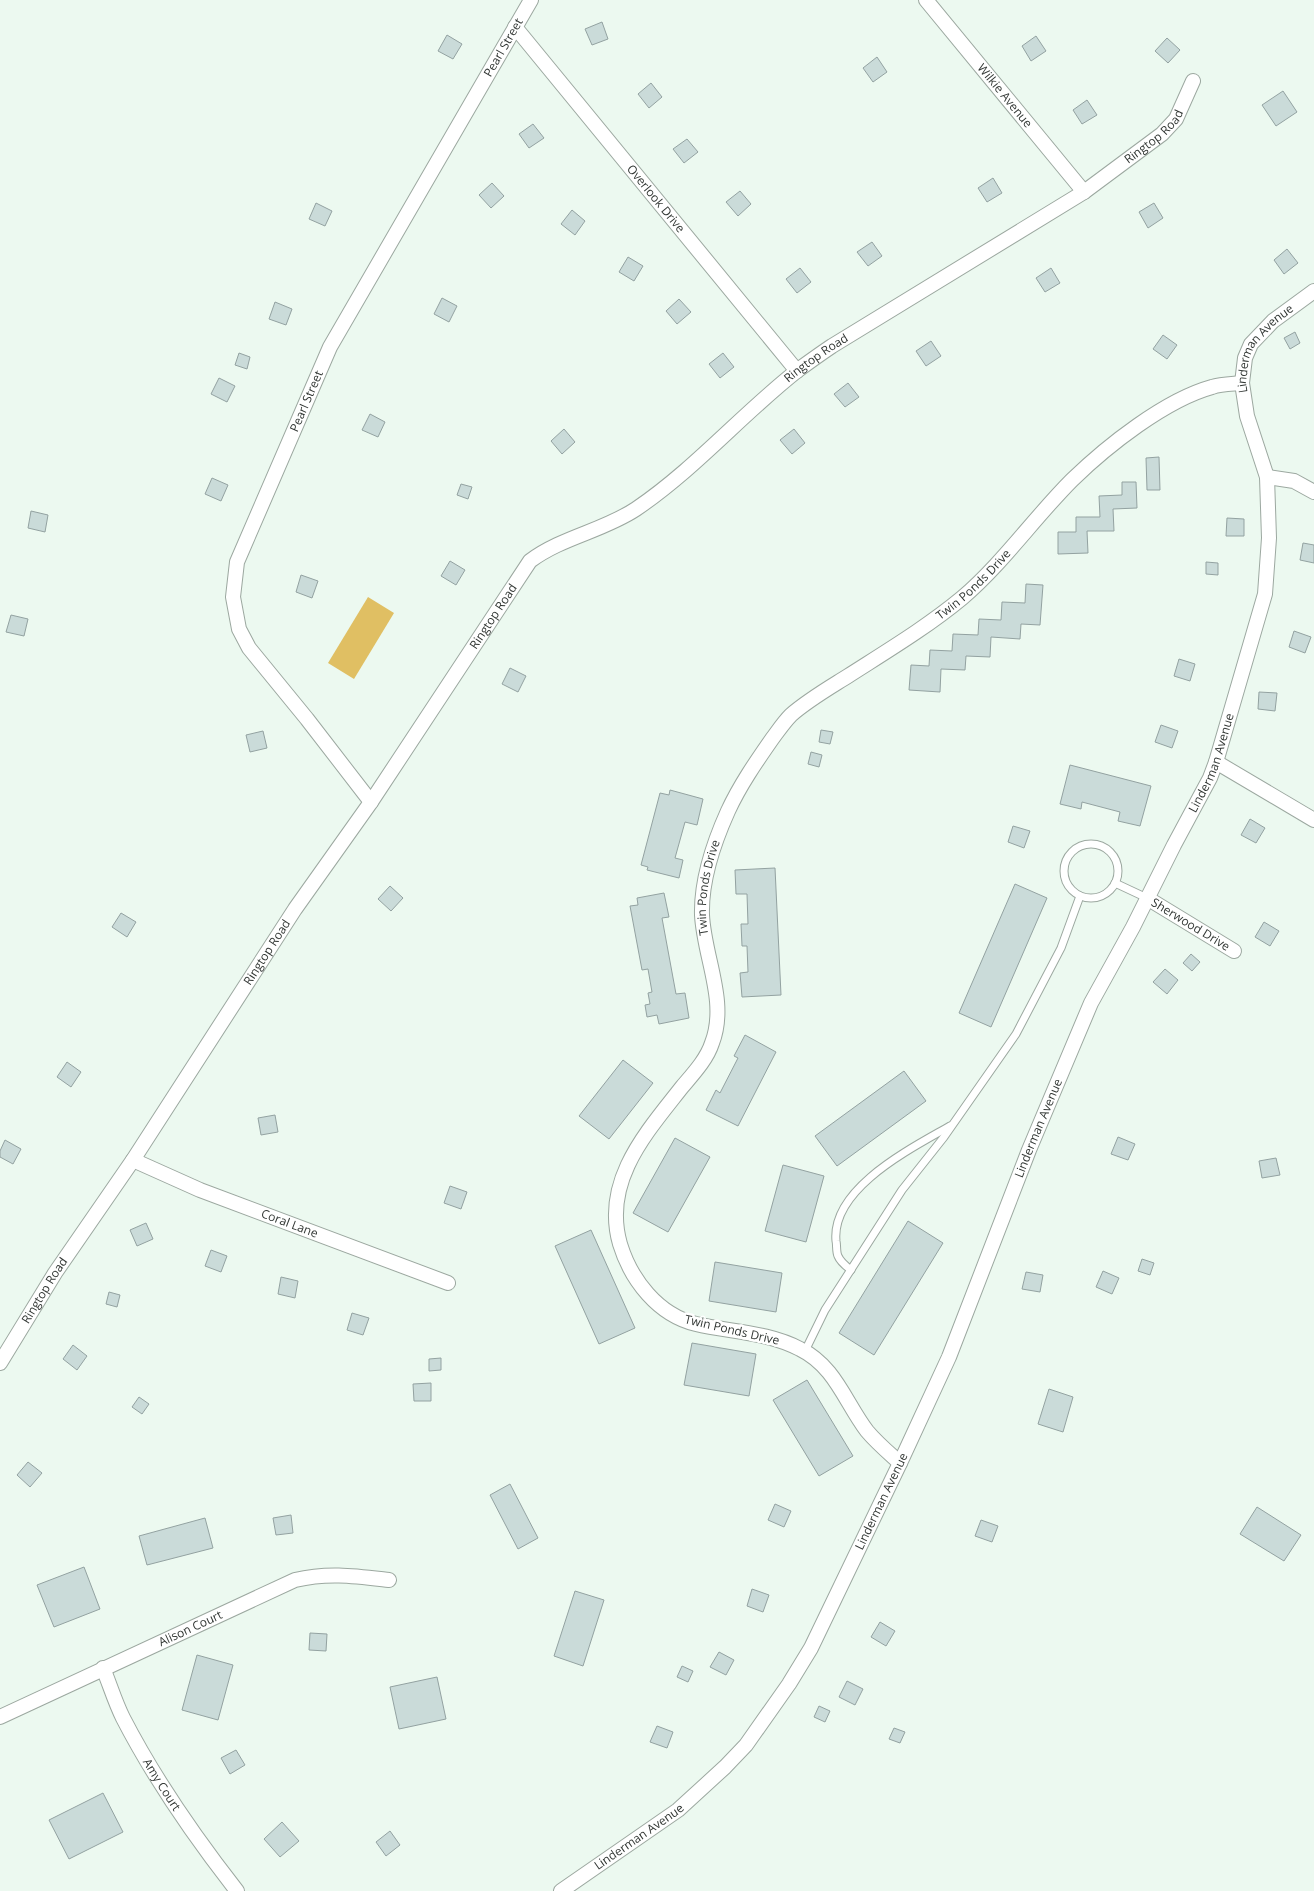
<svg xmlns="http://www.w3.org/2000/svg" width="1314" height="1891" viewBox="0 0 1314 1891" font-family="'Open Sans',sans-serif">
<rect width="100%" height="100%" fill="#ecf9f0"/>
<path fill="#e0bf63" d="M368,597L394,613L354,679L328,663Z"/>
<g fill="#cadbd9" stroke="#93a2a1">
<path d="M602,22L608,39L592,45L585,29Z"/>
<path d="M447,35L462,44L453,59L438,51Z"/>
<path d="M1036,36L1046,51L1031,61L1022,46Z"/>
<path d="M1167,38L1180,50L1168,63L1155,51Z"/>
<path d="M877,57L887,72L873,82L863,68Z"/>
<path d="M651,83L662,97L649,108L638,94Z"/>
<path d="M1283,91L1297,112L1276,126L1262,105Z"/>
<path d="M1087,100L1097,115L1082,124L1073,110Z"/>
<path d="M533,124L544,138L529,148L519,134Z"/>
<path d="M687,139L698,152L684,163L673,149Z"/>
<path d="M993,178L1002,193L987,202L978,188Z"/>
<path d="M492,183L504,196L491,208L479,195Z"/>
<path d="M740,191L751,204L738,216L726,202Z"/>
<path d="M316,203L332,211L325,226L309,219Z"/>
<path d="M1154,203L1163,218L1148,228L1139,212Z"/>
<path d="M572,210L585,221L575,235L561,224Z"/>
<path d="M872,242L882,256L868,266L857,252Z"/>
<path d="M1287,249L1298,263L1284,274L1274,260Z"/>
<path d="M628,257L643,266L634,281L619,272Z"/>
<path d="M800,268L811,282L797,293L786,279Z"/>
<path d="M1051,268L1060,283L1045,292L1036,278Z"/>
<path d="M442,298L457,306L449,322L434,314Z"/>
<path d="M679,299L691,312L677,324L666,311Z"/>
<path d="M275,302L292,309L286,325L269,319Z"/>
<path d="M1295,332L1300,343L1290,349L1284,338Z"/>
<path d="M1163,335L1177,345L1167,359L1153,349Z"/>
<path d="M931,341L941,356L926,366L916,351Z"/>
<path d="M239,353L250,357L247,369L235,365Z"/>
<path d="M723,353L734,367L720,378L709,364Z"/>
<path d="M219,378L235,386L227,402L211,394Z"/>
<path d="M848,383L859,397L845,407L834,394Z"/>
<path d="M370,414L385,422L378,437L362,430Z"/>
<path d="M564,429L575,442L562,454L551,441Z"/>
<path d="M794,429L805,443L792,454L780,440Z"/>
<path d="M1159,457L1160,490H1147L1146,458Z"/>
<path d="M212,478L228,485L221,501L205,494Z"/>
<path d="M1122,482H1136L1137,508L1113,509L1114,531H1087L1088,553L1058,554V532H1076V517H1100L1099,496L1122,495Z"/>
<path d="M461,484L472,487L468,499L457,495Z"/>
<path d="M31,511L48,515L45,532L28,528Z"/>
<path d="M1227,518L1244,519V536H1226Z"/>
<path d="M1303,543L1314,545V563L1300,560Z"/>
<path d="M450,561L465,570L456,585L441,576Z"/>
<path d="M1206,562L1218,563V575L1206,574Z"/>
<path d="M301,575L318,581L312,598L296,592Z"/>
<path d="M1026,584L1043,585L1040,625L1021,624L1020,639L991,637L990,657L966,656L965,670L941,669L940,692L909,690L911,665L929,666L930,650L952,651L953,634L978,635L979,619L1001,620L1002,602L1025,603Z"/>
<path d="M11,615L28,619L24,636L6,632Z"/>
<path d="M1294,631L1311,637L1305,653L1289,647Z"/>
<path d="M1179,659L1195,664L1190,681L1174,676Z"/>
<path d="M510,668L526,676L518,692L502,684Z"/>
<path d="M1259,692L1277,693L1275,711L1258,709Z"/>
<path d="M1161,725L1178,731L1172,748L1155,742Z"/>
<path d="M821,730L833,732L830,744L819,742Z"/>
<path d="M263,731L267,748L250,752L246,735Z"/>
<path d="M811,752L822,755L819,767L808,764Z"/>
<path d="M1070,765L1151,786L1140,826L1118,821L1120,812L1082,802L1081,809L1060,804Z"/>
<path d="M670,790L703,799L697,825L685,822L675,858L683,860L679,878L647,870L648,867L641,865L660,793L669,795Z"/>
<path d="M1250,819L1265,828L1256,843L1241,835Z"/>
<path d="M1013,826L1030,831L1024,848L1008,842Z"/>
<path d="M775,868L781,995L742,997L740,973L748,972L747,946H742L741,924H748L747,894H736L735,870Z"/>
<path d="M1015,884L1047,898L991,1027L959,1013Z"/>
<path d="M390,886L403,898L391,911L378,899Z"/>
<path d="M664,893L669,917L662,918L676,994L685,993L689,1018L659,1024L657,1015L647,1017L645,1005L650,1004L648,993L652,992L648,969L642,970L630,906L638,905L637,898Z"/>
<path d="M121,913L136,922L127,937L112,927Z"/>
<path d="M1264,922L1279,931L1270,946L1255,937Z"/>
<path d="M1191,954L1200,962L1192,971L1183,963Z"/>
<path d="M1165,969L1178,980L1167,994L1153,982Z"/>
<path d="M745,1035L776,1052L738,1126L706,1110L716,1090L720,1093L738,1058L734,1056Z"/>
<path d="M623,1060L653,1083L609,1139L579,1116Z"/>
<path d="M67,1062L81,1072L71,1087L57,1077Z"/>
<path d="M904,1071L926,1101L837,1166L815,1136Z"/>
<path d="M275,1115L278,1132L261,1135L258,1118Z"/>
<path d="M1118,1137L1135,1144L1128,1160L1111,1154Z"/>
<path d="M675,1138L710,1157L668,1232L633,1213Z"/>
<path d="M5,1140L21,1149L13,1164L0,1157V1151Z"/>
<path d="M1276,1158L1280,1175L1262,1178L1259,1161Z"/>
<path d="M783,1165L824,1176L806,1242L765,1231Z"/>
<path d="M450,1186L467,1192L461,1209L444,1203Z"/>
<path d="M908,1221L943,1243L874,1355L839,1333Z"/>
<path d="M146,1223L153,1239L137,1246L130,1230Z"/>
<path d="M591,1230L635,1328L599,1344L555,1246Z"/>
<path d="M211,1250L227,1256L221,1272L205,1266Z"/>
<path d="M1142,1259L1154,1263L1150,1275L1138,1271Z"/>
<path d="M715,1262L782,1273L776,1312L709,1301Z"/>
<path d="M1103,1271L1119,1278L1112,1294L1096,1287Z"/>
<path d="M1026,1272L1043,1275L1040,1292L1022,1289Z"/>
<path d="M281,1277L298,1281L295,1298L278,1294Z"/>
<path d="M109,1292L120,1295L117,1307L106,1304Z"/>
<path d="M352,1313L369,1318L363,1335L347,1330Z"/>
<path d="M692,1343L756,1354L749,1396L684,1385Z"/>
<path d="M73,1345L87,1356L77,1370L63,1359Z"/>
<path d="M441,1358V1370L429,1371V1359Z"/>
<path d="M807,1380L853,1456L819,1476L773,1400Z"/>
<path d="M431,1383V1401H414L413,1384Z"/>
<path d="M1049,1389L1073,1397L1063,1432L1038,1424Z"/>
<path d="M139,1397L149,1404L142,1414L132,1407Z"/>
<path d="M28,1462L42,1473L30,1487L17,1475Z"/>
<path d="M510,1484L538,1538L518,1549L490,1495Z"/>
<path d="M775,1504L791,1511L784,1527L768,1520Z"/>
<path d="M1257,1507L1301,1535L1284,1561L1240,1534Z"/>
<path d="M291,1515L293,1533L276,1535L273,1518Z"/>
<path d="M205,1518L213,1548L147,1565L139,1536Z"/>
<path d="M981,1520L998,1526L992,1542L975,1536Z"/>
<path d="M84,1567L100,1609L54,1627L37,1585Z"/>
<path d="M752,1589L769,1595L763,1612L747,1606Z"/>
<path d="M575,1591L604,1600L583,1666L554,1656Z"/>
<path d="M880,1622L895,1631L886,1646L871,1637Z"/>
<path d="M310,1633L327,1634L326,1651L309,1650Z"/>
<path d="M719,1652L734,1660L726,1675L710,1667Z"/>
<path d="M197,1655L233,1665L218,1720L182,1710Z"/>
<path d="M682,1666L693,1671L688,1682L677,1677Z"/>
<path d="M437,1677L446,1719L399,1729L390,1687Z"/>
<path d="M847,1681L863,1689L855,1705L839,1697Z"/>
<path d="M819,1706L830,1711L825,1722L814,1717Z"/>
<path d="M657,1726L673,1732L667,1748L650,1742Z"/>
<path d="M894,1728L905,1732L900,1743L889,1739Z"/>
<path d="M236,1750L245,1765L230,1774L221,1758Z"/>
<path d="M103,1793L123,1832L69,1859L49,1820Z"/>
<path d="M282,1822L299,1841L280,1857L264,1839Z"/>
<path d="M390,1831L400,1845L386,1856L376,1842Z"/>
</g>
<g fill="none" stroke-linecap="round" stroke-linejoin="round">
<g stroke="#9ca8a0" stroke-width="9">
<g id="service">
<circle cx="1091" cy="871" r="27"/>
<path d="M1115,883L1147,898"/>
<path d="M851,1270C847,1267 840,1261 838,1256C836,1252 837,1245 836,1241C831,1188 912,1148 950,1126"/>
<path d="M805,1351L825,1310L902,1190L944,1137L1016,1034L1061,948L1080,896"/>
</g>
</g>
<g stroke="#9ca8a0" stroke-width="16">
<g id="minor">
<path id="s1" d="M926,0L1084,192"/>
<path id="s2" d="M515,27L797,371"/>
<path d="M1267,477L1294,481L1314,492"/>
<path d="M1216,762L1314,820"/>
<path id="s3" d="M371,802L307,719L249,648L239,629L233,597L237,562L330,347L531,0"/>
<path id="s4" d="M1147,898L1234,951"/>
<path id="s5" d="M133,1160L200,1190L448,1283"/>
<path id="s6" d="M0,1363L55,1273L133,1160L295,909L371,802L530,561C562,537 603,531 636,509C695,469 742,414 798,370C809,362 820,354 832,346L1084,192L1162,134L1176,119L1193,81"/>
<path id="s7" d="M900,1463C889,1453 877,1443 867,1431C845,1402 835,1366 800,1349C768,1332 730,1332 696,1324C658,1315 631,1280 620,1244C602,1181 646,1133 682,1087C693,1074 707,1059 712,1043C728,1002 704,957 702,915C701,880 714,842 728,811C740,785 756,762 772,739C778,731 784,722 791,715C808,700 829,688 848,676C887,651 927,627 962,598C1003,563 1034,518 1072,480C1107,446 1165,400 1212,387C1221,384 1232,384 1242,383"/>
<path id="s8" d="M103,1668C110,1685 115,1702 123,1718C155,1780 194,1836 237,1891"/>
<path id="s9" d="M0,1717L295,1580C328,1572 355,1576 389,1580"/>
<path id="s10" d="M561,1891L678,1810L725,1767L746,1745L789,1684L811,1648L900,1463L949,1357L1029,1150L1091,1003L1133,927L1174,845L1210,778L1216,762L1265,594L1269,538L1267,477L1247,416L1242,383L1245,358L1251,344L1273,321L1314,291"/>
</g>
</g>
<use href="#service" stroke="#fff" stroke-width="7"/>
<use href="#minor" stroke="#fff" stroke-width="14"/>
</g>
<g text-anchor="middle" stroke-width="5" stroke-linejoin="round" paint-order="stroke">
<g font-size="12" fill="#323734" stroke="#fff">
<text dy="4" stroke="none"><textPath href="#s3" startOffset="866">Pearl Street</textPath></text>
<text dy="4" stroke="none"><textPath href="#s1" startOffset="124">Wilkie Avenue</textPath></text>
<text dy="4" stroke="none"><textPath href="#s6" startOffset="1720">Ringtop Road</textPath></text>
<text dy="4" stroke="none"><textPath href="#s2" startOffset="222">Overlook Drive</textPath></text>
<text dy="4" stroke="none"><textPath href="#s10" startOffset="1761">Linderman Avenue</textPath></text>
<text dy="4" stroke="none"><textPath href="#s6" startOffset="1315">Ringtop Road</textPath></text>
<text dy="4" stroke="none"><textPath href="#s3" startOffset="461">Pearl Street</textPath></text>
<text dy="4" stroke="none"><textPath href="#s7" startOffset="1184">Twin Ponds Drive</textPath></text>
<text dy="4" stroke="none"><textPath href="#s6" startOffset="895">Ringtop Road</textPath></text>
<text dy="4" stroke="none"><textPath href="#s10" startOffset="1326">Linderman Avenue</textPath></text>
<text dy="4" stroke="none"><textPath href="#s7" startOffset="764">Twin Ponds Drive</textPath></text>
<text dy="4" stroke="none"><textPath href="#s4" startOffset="51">Sherwood Drive</textPath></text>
<text dy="4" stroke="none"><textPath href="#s6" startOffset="490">Ringtop Road</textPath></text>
<text dy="4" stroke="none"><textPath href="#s10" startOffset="921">Linderman Avenue</textPath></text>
<text dy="4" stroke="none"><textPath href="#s5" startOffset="169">Coral Lane</textPath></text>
<text dy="4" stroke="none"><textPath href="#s6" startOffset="85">Ringtop Road</textPath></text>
<text transform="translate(732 1330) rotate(13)" y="4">Twin Ponds Drive</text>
<text dy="4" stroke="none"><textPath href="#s10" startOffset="516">Linderman Avenue</textPath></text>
<text dy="4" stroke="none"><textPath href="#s9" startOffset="210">Alison Court</textPath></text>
<text dy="4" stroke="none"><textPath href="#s8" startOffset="131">Amy Court</textPath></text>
<text dy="4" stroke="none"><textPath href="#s10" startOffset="95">Linderman Avenue</textPath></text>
</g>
</g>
</svg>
